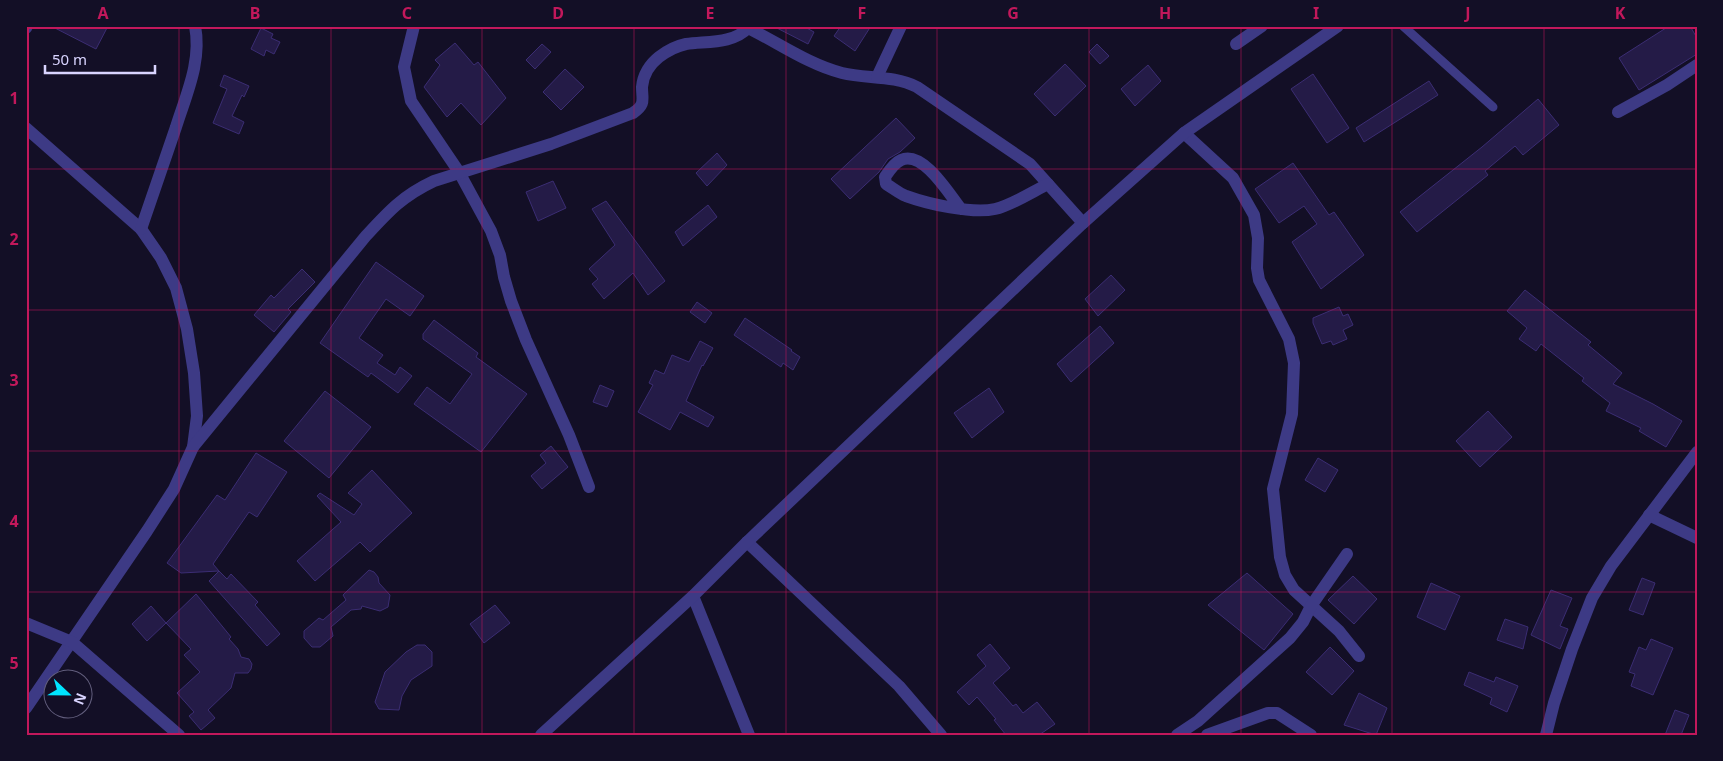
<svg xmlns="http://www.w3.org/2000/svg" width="1723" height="761" viewBox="0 0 1723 761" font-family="'Noto Sans',sans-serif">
<rect width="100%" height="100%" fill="#130f26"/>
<g fill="#241b47" stroke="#3b2d73">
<path d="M51,26H108L96,49Z"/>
<path d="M773,26H803L814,32L808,44Z"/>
<path d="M841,26H871L855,51L834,36Z"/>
<path d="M1669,26H1690L1697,38V54L1639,90L1619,58Z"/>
<path d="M261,28L273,34L271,38L280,42L274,54L266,50L264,56L251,49Z"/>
<path d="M455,43L474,65L478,62L506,98L481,125L461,103L447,117L424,87L440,65L435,60Z"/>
<path d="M542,44L551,52L535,69L526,60Z"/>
<path d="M1097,44L1109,56L1100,64L1089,52Z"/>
<path d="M1065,64L1086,86L1055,116L1034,94Z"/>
<path d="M1148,65L1161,81L1135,106L1121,89Z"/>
<path d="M565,69L584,87L561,110L543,92Z"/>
<path d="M1313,74L1349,128L1327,143L1291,89Z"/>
<path d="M224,75L249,86L244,97L242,95L232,116L244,122L239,134L213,123L227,89L220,86Z"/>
<path d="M1429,81L1438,95L1364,142L1356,128Z"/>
<path d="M1538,99L1559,125L1523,155L1515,146L1485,171L1488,175L1417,232L1400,212L1482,147Z"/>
<path d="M896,118L915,138L900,152L888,159L879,172L850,199L831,179Z"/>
<path d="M717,153L727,165L707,186L696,173Z"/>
<path d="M1293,163L1329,215L1334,212L1364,255L1321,289L1292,242L1317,224L1304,206L1279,223L1255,189Z"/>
<path d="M553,181L566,208L538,221L526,192Z"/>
<path d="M606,201L665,281L648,295L633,273L604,299L592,284L598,279L589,269L615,245L592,209Z"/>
<path d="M708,205L717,217L683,246L675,232Z"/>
<path d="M376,262L424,296L410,316L386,299L359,338L383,355L377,363L395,375L400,367L412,376L398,393L371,373L368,377L320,343Z"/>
<path d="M302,269L315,282L288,309L291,312L274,332L254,315L271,295L274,298Z"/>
<path d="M1111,275L1125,290L1098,316L1085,299Z"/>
<path d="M1525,290L1591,342L1588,345L1622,373L1613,384L1653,404L1682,421L1666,447L1639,431L1641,428L1606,411L1610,403L1582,381L1584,378L1541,344L1536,351L1519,339L1527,328L1507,311Z"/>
<path d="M697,302L712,313L705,323L690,312Z"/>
<path d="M1339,307L1343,316L1348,314L1353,325L1343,330L1347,339L1333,345L1331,341L1322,344L1313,323V318Z"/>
<path d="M745,318L792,350L791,351L800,357L793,370L783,363L781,367L734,335Z"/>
<path d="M434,320L478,353L476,357L527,394L481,452L414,404L427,387L450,404L472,374L423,339V334Z"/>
<path d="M1100,326L1114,343L1071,382L1057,364Z"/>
<path d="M700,341L713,348L703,366L702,365L686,401L714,417L708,427L680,412L670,430L638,412L653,385L649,383L655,370L664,374L672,355L689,362Z"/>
<path d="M600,385L614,391L607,407L593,402Z"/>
<path d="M989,388L1004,412L972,438L954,413Z"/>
<path d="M325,391L371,427L329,478L284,441Z"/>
<path d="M1488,411L1512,437L1480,467L1456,441Z"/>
<path d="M551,446L568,467L542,489L531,476L546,463L540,455Z"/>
<path d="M256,453L287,472L257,517L249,512L213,564L219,571L181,573L167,563L217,495L225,500Z"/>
<path d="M1318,458L1338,470L1325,492L1305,480Z"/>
<path d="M372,470L412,513L370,552L360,542L315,581L297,561L341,522L317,496L320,493L354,515L362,504L348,493Z"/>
<path d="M369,570L374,572L378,577L379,583L390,595L388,607L380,611L362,606L361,609L351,610L331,627L333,636L320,647H312L304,638V631L319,618L323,620L346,600L343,595Z"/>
<path d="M219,571L227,579L231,574L258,602L255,605L280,634L267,646L209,581Z"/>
<path d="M1247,573L1293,614L1264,650L1208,605Z"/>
<path d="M1353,576L1377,599L1354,624L1328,600Z"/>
<path d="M1642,578L1655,583L1643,615L1629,610Z"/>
<path d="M1431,583L1460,596L1445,630L1417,617Z"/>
<path d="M1551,590L1572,598L1560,626L1568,629L1560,649L1531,635Z"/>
<path d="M196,594L231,637L229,639L238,649L241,657L249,659L252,664L251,669L248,673H235L231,688L208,710L215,718L201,730L189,716L194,712L177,693L200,672L184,655L191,649L166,623Z"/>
<path d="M495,605L510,623L484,643L470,624Z"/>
<path d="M151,606L166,623L147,641L132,624Z"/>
<path d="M1505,619L1528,627L1523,649L1497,640Z"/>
<path d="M1651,639L1673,648L1653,695L1631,686L1635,674L1629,672L1639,647L1646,650Z"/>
<path d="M990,644L1010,668L993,683L1013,706L1016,704L1023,713L1037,702L1055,724L1039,735H1006L994,720L996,719L977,697L969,705L957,692L986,666L977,655Z"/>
<path d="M417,645H425L432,652V666L411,680L402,696L399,710L379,709L375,702L385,672L406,652Z"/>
<path d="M1330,647L1354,671L1332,695L1306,672Z"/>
<path d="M1469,672L1494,682L1496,677L1518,686L1507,712L1490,704L1492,698L1464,685Z"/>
<path d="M1359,693L1387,708L1376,735L1344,725Z"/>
<path d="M1675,710L1689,715L1681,735H1665Z"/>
</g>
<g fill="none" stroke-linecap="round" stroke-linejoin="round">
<path stroke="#3d3a85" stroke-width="9" d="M1403,26L1493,107"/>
<g stroke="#3d3a85" stroke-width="12">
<path d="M414,26L404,67L411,101L459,172L491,231L500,255L504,277L511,301L526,340L569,435L589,487"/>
<path d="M744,26C776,41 807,64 842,73C867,79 893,75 917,87L1030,164L1083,223"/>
<path d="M26,28L27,26"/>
<path d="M1236,44L1262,26"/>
<path d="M877,77L901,26"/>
<path d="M1618,112L1667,85L1697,65"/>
<path d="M26,128L141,229L161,258L176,288L187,329L194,373L197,416L193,447L174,489L147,531L26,708"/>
<path d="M1184,133L1233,178L1254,215L1258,238L1257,268L1259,280L1289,339L1294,363L1292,414L1273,489L1280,557L1285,575L1294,590L1339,631L1359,656"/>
<path d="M961,209C949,194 923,150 901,160C894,163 889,171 885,177L886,184C893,188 899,193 906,196C928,204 972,214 995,209C1012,205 1032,192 1048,184"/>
<path d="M141,229C153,195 164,161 176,127C186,95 202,61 195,26"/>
<path d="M193,447L365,237C388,212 402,196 434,181L551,144L633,113C646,104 642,100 642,87C643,75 650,64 659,57C667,51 676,46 686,44C707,41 733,44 748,28"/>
<path d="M1649,515L1697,538"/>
<path d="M747,542L899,686L941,735"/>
<path d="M693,596L749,735"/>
<path d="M26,623L72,642L179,735"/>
<path d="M1177,735L1198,721L1290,638L1303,622L1311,606L1347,554"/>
<path d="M1207,735L1268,713H1277L1311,735"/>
<path d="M1546,735L1554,703L1572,649L1592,598L1611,566L1697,452"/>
</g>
<path stroke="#3d3a85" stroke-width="12" d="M541,735L693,596L747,542L1083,223L1184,133L1338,26"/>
</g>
<path fill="none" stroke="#c2185b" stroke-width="1" stroke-opacity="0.55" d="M179,26V735M331,26V735M482,26V735M634,26V735M786,26V735M937,26V735M1089,26V735M1241,26V735M1392,26V735M1544,26V735M26,169H1697M26,310H1697M26,451H1697M26,592H1697"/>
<rect width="1723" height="761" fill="none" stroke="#130f26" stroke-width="55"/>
<g transform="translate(68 694) rotate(112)"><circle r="24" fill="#130f26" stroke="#625e7d"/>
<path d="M0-4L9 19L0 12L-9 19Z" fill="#00e5ff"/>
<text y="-8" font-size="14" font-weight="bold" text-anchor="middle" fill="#d9d4ff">N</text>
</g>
<path d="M45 65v8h110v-8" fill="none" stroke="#d9d4ff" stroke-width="2.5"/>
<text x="52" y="65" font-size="15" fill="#d9d4ff" stroke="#130f26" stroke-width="4" paint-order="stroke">50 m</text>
<rect x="28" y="28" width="1668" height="706" fill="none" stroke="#c2185b" stroke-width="2"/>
<g font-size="16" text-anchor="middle" font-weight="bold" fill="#c2185b">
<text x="103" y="19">A</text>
<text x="255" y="19">B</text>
<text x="407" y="19">C</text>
<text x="558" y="19">D</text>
<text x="710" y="19">E</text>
<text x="862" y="19">F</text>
<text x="1013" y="19">G</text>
<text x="1165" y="19">H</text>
<text x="1316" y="19">I</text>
<text x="1468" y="19">J</text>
<text x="1620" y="19">K</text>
<text x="14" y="104">1</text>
<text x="14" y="245">2</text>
<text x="14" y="386">3</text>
<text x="14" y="527">4</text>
<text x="14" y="669">5</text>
</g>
</svg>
